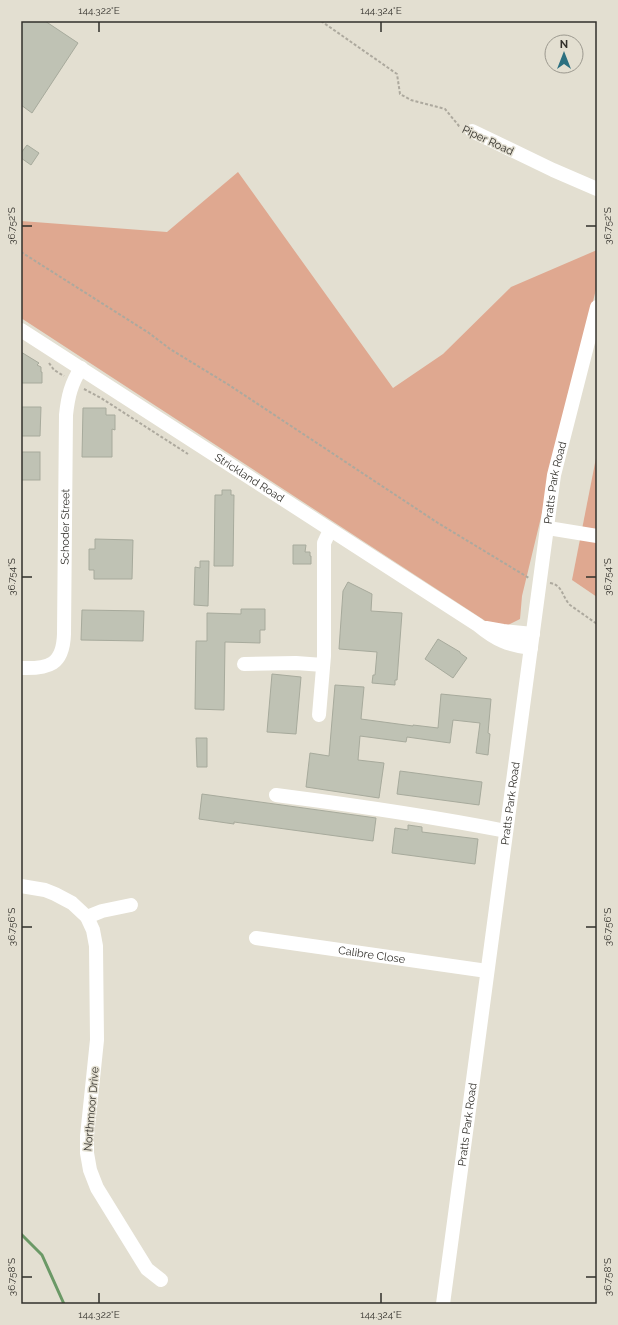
<svg xmlns="http://www.w3.org/2000/svg" width="618" height="1325" viewBox="0 0 618 1325" font-family="Raleway,sans-serif">
<rect width="100%" height="100%" fill="#e3dfd1"/>
<g fill="#dfa890">
<path d="M238,172L393,388L443,354L511,287L597,250V285L522,596L520,619L508,625L487,622L21,318V221L167,232Z"/>
<path d="M597,453V597L572,580Z"/>
</g>
<g fill="none" stroke-linecap="round" stroke-linejoin="round">
<path stroke="#6b9966" stroke-width="3" d="M21,1234L42,1255L64,1304"/>
</g>
<g fill="#bfc2b4" stroke="#a7aa9c">
<path d="M21,21H45L78,43L32,113L21,105Z"/>
<path d="M27,145L39,153L31,165L21,158V153Z"/>
<path d="M21,352L39,363L37,365L41,367V372H42V383H21Z"/>
<path d="M21,407H41L40,436H21Z"/>
<path d="M83,408H106V415H115V430L112,429V457H82Z"/>
<rect x="21" y="452" width="19" height="28"/>
<path d="M222,490H231V495H234L233,566H214L215,495H222Z"/>
<path d="M95,539L133,540L132,579H94V570H89V549H95Z"/>
<path d="M293,545H306L305,552H310V556H311V564H293Z"/>
<path d="M200,561H209L208,606L194,605L195,567L200,568Z"/>
<path d="M348,582L372,594L371,611L402,613L397,680H395V685L372,683L373,675H375L377,652L339,649L343,591Z"/>
<path d="M241,609H265V630H260V643L225,642L224,710L195,709L196,641H207V613L241,614Z"/>
<path d="M82,610L144,611L143,641L81,640Z"/>
<path d="M438,639L460,652V653L467,658L453,678L425,659Z"/>
<path d="M272,674L301,677L296,734L267,732Z"/>
<path d="M335,685L364,687L361,719L413,726V725L438,728L441,694L491,699L488,733L490,734L488,755L476,753L480,723L453,720L450,743L407,737L406,742L360,736L358,760L384,763L379,798L306,787L310,753L329,756Z"/>
<path d="M196,738H207V767H197Z"/>
<path d="M400,771L482,782L479,805L397,794Z"/>
<path d="M202,794L376,818L373,841L234,822V824L199,819Z"/>
<path d="M408,825L422,827V832L478,839L475,864L392,853L395,828L408,830Z"/>
</g>
<g fill="none" stroke-linecap="round" stroke-linejoin="round">
<g stroke="#ada99e" stroke-width="2" stroke-dasharray="3 2" stroke-linecap="butt">
<path d="M321,21L397,74L400,94L411,100L445,109L459,126L461,127"/>
<path d="M21,252L149,333L170,349L229,385L438,523L529,578"/>
<path d="M49,363L54,370L64,376"/>
<path d="M84,389L101,398L188,454"/>
<path d="M550,583C563,585 562,597 570,605L597,624"/>
</g>
<g stroke="#fff" stroke-width="14">
<path d="M472,131L553,170L597,189"/>
<path id="s1" d="M21,330L478,625C496,640 508,645 531,648"/>
<path d="M548,528L597,536"/>
<path d="M486,628L503,631L533,634"/>
<path d="M244,664L296,663L323,665"/>
<path id="s2" d="M21,668C49,669 63,665 64,634L66,415C68,396 71,384 81,368"/>
<path d="M319,715L324,656V543L330,530"/>
<path d="M276,795C353,805 430,816 506,831"/>
<path d="M21,886L45,890L55,894L72,903L87,917L93,930L96,946L97,1040L87,1136V1153L90,1170L97,1188L142,1261L147,1269L161,1280"/>
<path d="M87,917L102,911L131,905"/>
<path id="s3" d="M256,938L487,971"/>
<path id="s4" d="M443,1304L554,475L597,307"/>
</g>
</g>
<path fill="none" stroke="#32302b" stroke-width="1.5" d="M99,22V32M381,22V32M22,226H32M586,226H596M22,577H32M586,577H596M22,927H32M586,927H596M22,1277H32M586,1277H596M99,1293V1303M381,1293V1303"/>
<g text-anchor="middle" stroke-width="3" stroke-linejoin="round" paint-order="stroke">
<g font-size="11" fill="#32302b" stroke="#e3dfd1">
<text transform="translate(488 140) rotate(25)" y="4">Piper Road</text>
<text dy="4" stroke="none"><textPath href="#s1" startOffset="272">Strickland Road</textPath></text>
<text dy="4" stroke="none"><textPath href="#s4" startOffset="829">Pratts Park Road</textPath></text>
<text dy="4" stroke="none"><textPath href="#s2" startOffset="172">Schoder Street</textPath></text>
<text dy="4" stroke="none"><textPath href="#s4" startOffset="505">Pratts Park Road</textPath></text>
<text dy="4" stroke="none"><textPath href="#s3" startOffset="117">Calibre Close</textPath></text>
<text transform="translate(91 1109) rotate(-85)" y="4">Northmoor Drive</text>
<text dy="4" stroke="none"><textPath href="#s4" startOffset="181">Pratts Park Road</textPath></text>
</g>
</g>
<rect width="618" height="1325" fill="none" stroke="#e3dfd1" stroke-width="44"/>
<g transform="translate(564 54)"><circle r="19" fill="#e3dfd1" stroke="#9c998f"/>
<path d="M0-3L7 15L0 10L-7 15Z" fill="#2c7080"/>
<text y="-6" font-size="11" font-weight="bold" text-anchor="middle" fill="#32302b">N</text>
</g>
<rect x="22" y="22" width="574" height="1281" fill="none" stroke="#32302b" stroke-width="1.5"/>
<g font-size="10" text-anchor="middle" fill="#32302b">
<text x="99" y="14">144.322°E</text>
<text x="381" y="14">144.324°E</text>
<text transform="translate(11 226) rotate(-90)" y="4">36.752°S</text>
<text transform="translate(607 226) rotate(-90)" y="4">36.752°S</text>
<text transform="translate(11 577) rotate(-90)" y="4">36.754°S</text>
<text transform="translate(607 577) rotate(-90)" y="4">36.754°S</text>
<text transform="translate(11 927) rotate(-90)" y="4">36.756°S</text>
<text transform="translate(607 927) rotate(-90)" y="4">36.756°S</text>
<text transform="translate(11 1277) rotate(-90)" y="4">36.758°S</text>
<text transform="translate(607 1277) rotate(-90)" y="4">36.758°S</text>
<text x="99" y="1318">144.322°E</text>
<text x="381" y="1318">144.324°E</text>
</g>
</svg>
